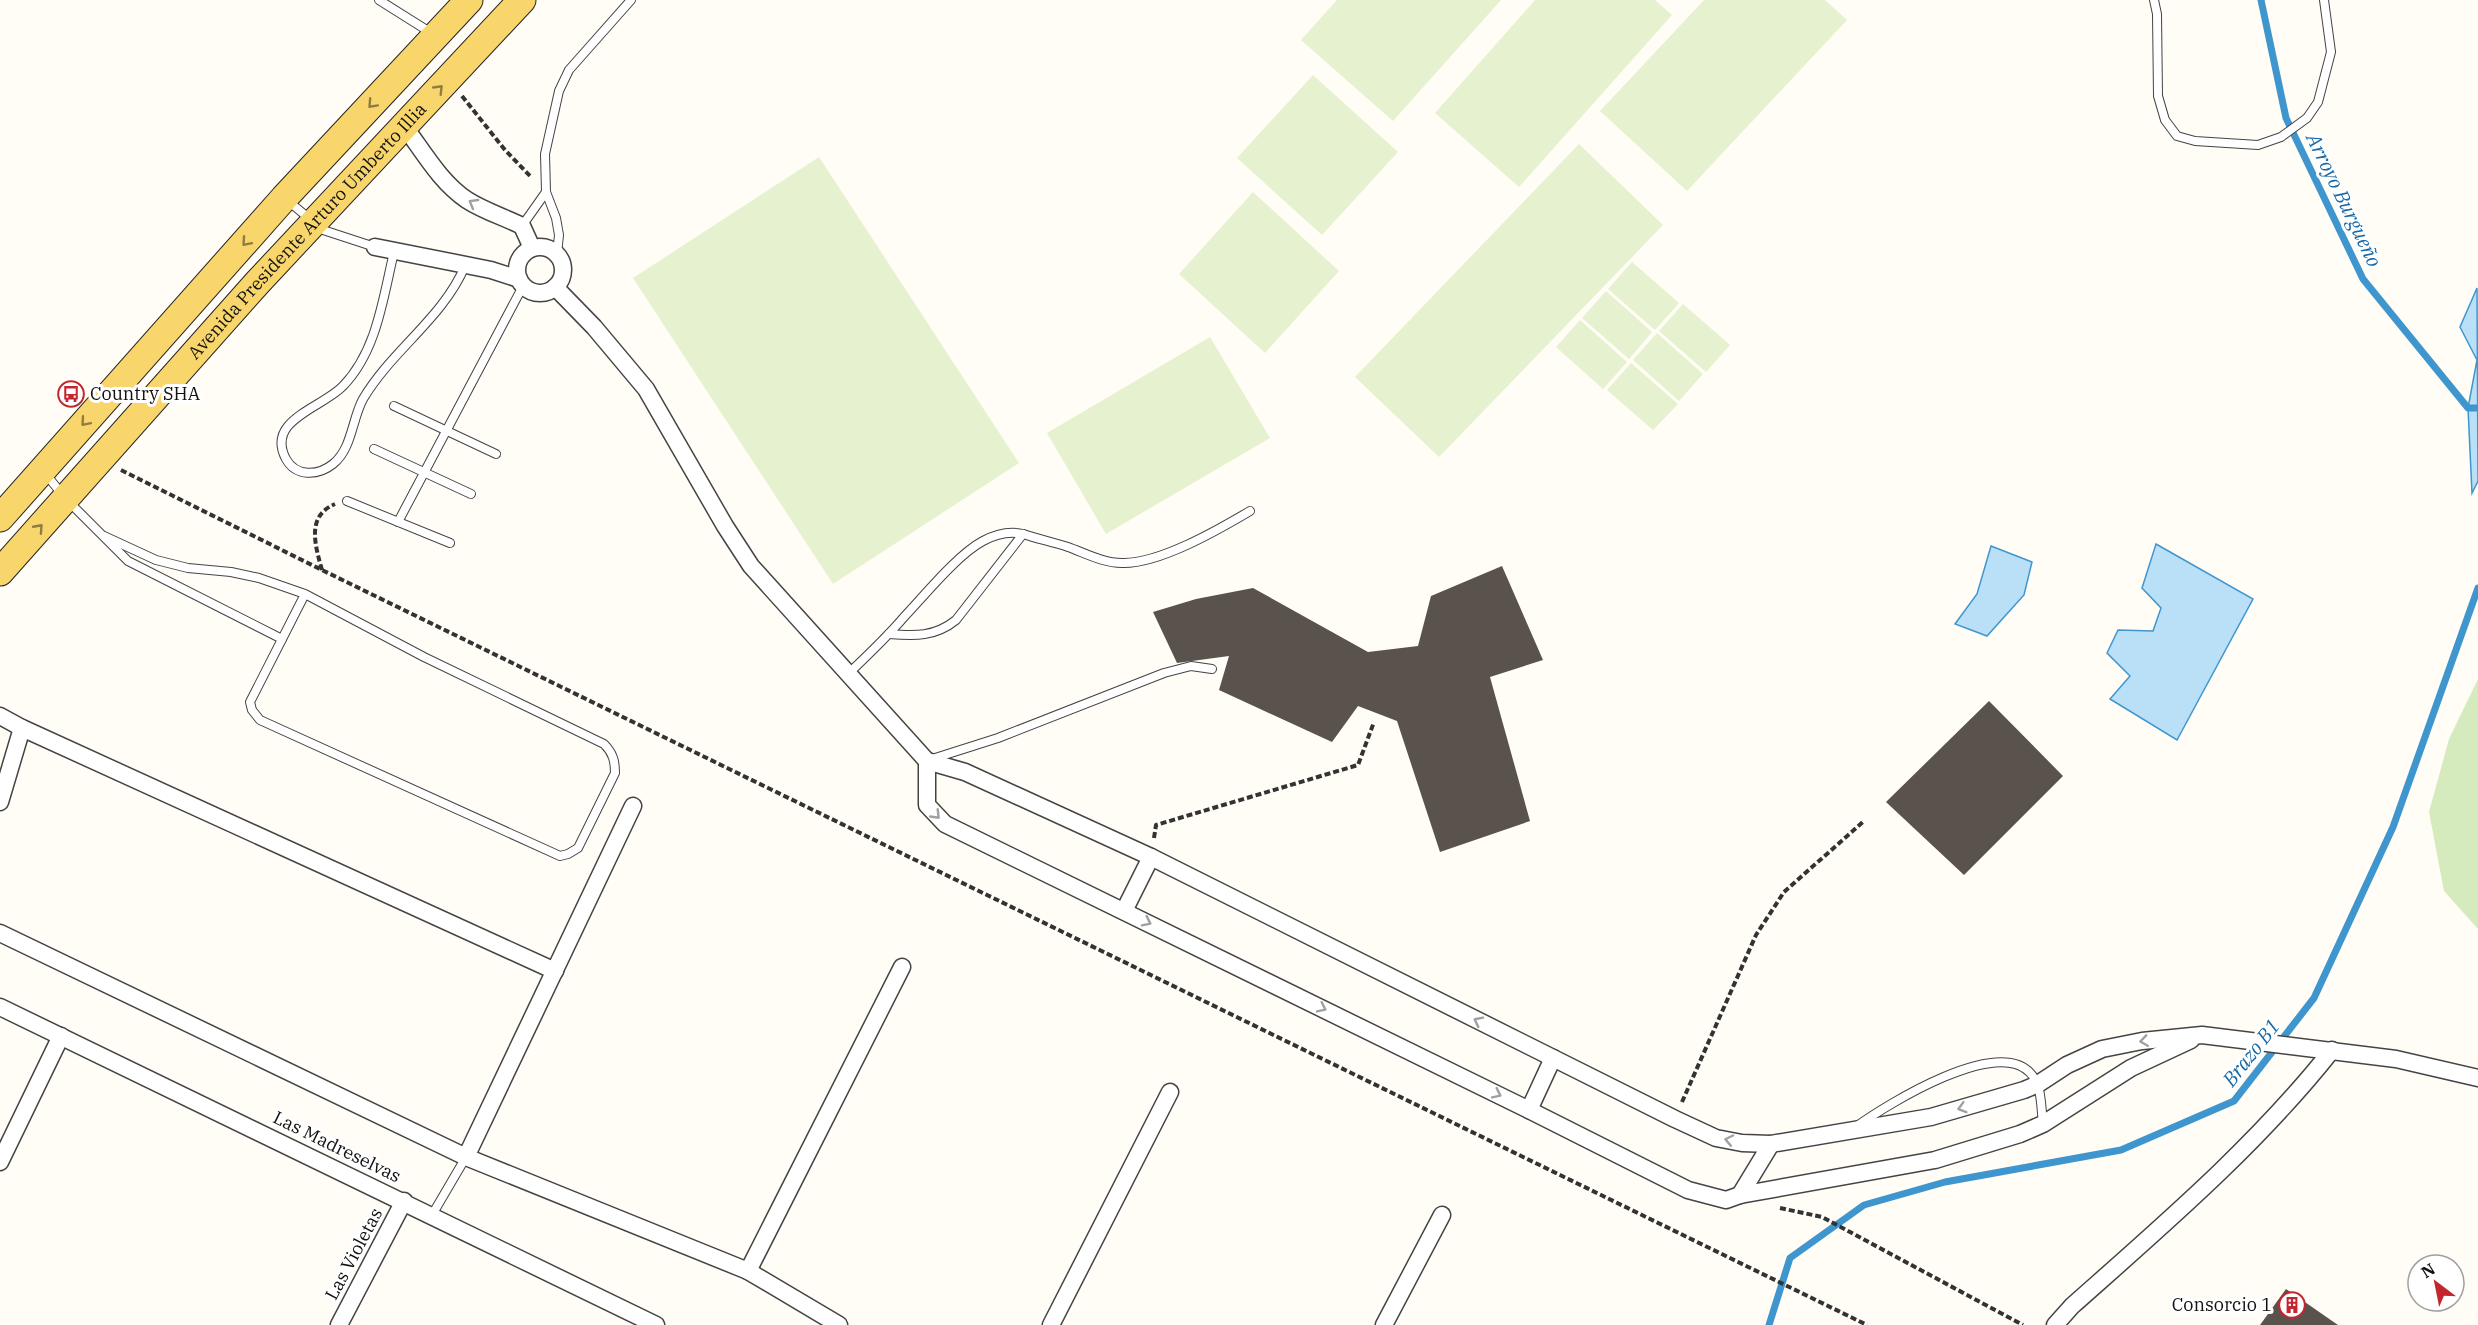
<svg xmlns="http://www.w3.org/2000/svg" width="2478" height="1325" viewBox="0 0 2478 1325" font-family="'IBM Plex Serif',serif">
<rect width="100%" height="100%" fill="#fffdf5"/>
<path fill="#d5ebbd" d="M2478,679V929L2444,891L2429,812L2449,739Z"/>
<g fill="#e6f2cf">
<path d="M1337,0H1501L1393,121L1301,40Z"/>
<path d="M1535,0H1655L1672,15L1519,187L1435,113Z"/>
<path d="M1704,0H1825L1847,20L1687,191L1600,111Z"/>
<path d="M1313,75L1398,152L1322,235L1237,158Z"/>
<path d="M1579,144L1663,225L1439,457L1355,377Z"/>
<path d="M819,157L1019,463L833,584L633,278Z"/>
<path d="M1253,192L1339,271L1265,353L1179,274Z"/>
<path d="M1632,262L1679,303L1655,330L1608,289Z"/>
<path d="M1606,291L1652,332L1629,359L1582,318Z"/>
<path d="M1683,304L1730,345L1706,372L1659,331Z"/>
<path d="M1580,320L1627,362L1603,389L1556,347Z"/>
<path d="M1657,333L1703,374L1679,401L1633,360Z"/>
<path d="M1210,337L1270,438L1106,534L1047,433Z"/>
<path d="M1631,363L1678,404L1653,430L1607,390Z"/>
</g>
<g fill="#b9e0f7" stroke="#3f96cf" stroke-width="1.5">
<path d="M2477,288L2478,481L2472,493L2468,408L2477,360L2460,327Z"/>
<path d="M2156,544L2253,599L2177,740L2110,699L2130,676L2107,653L2118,630L2153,631L2161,608L2142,588Z"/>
<path d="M1991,546L2032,562L2024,595L1987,636L1955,624L1977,594Z"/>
</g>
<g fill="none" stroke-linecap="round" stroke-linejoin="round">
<g stroke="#3f96cf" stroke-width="7">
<path d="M2261,0L2286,118L2363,279L2468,408H2478"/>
<path d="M1769,1325L1790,1258L1864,1205L1945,1182L2121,1150L2234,1101L2314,998L2393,827L2478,588"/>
</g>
</g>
<g fill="#5a524d">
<path d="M1502,566L1543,660L1490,677L1530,821L1440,852L1397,721L1358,706L1332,742L1219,690L1229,656L1177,663L1153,612L1196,599L1253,588L1368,652L1418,646L1431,596Z"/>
<path d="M1989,701L2063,776L1964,875L1886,802Z"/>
<path d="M2286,1289L2338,1325H2260Z"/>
</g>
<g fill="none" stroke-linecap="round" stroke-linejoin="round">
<g stroke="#444" stroke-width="10">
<g id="lane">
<path d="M379,0L433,34"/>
<path d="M2154,0L2157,14L2158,96L2165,120L2177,136L2195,141L2258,145L2281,137L2307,118L2318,102L2331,52L2324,0"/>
<path d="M287,200L323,230L375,247"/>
<path d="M522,226L546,192"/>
<path d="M394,252C383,298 377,351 343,386C322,408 265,420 286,459C296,477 318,476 333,464C352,449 352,419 363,399C392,350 443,318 465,266"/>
<path d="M557,254L559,235L556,218L546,192L545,154L559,91L569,70L631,0"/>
<path d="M394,406L496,454"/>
<path d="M374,449L471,494"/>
<path d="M45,473L65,498L128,561L282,639"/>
<path d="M347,501L450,543"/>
<path d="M398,522L523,286"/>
<path d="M104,536L156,560L188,568L231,572L259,578L305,594L424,657L604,744C613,753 615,761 615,773L578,848L568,854L560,856L260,720L252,710L250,702L305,594"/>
<path d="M889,634C915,636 935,637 956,620L1023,534"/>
<path d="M849,673C868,655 887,637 904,617C924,596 958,554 983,541C996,534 1010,531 1023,534C1038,539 1053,542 1068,547C1085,553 1103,563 1122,563C1159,564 1218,530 1250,511"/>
<path d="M932,759L998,738L1164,673L1191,666L1212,669"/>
<path d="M1857,1126C1888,1104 2000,1034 2032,1075C2042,1087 2041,1108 2043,1124"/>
<path d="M432,1215L466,1157"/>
</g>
</g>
<g stroke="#444" stroke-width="19">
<g id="street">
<path d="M404,126C423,151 440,182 467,200C484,211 504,217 522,226L532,248"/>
<path d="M375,247L491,270L519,279"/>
<circle cx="540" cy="270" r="23"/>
<path d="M555,287L594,327L646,389L725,526L751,566L927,761L965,772L1151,857L1675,1119L1716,1138L1742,1143L1771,1144L1931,1117L2024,1090L2038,1084L2067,1065L2102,1049L2142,1041L2202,1035L2396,1059L2478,1078"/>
<path d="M0,716L22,728L555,971"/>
<path d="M927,761V805L945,824L1529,1110L1688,1190L1726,1200L1740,1195L1935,1160L2020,1134L2043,1124L2131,1068L2191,1040"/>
<path d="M0,802L22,728"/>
<path d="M1124,911L1151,857"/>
<path d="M0,933L466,1157L748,1271L839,1325"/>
<path d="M0,1007L656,1325"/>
<path d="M1529,1110L1553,1058"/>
<path d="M466,1157L633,806"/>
<path d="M0,1162L61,1036"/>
<path d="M1740,1195L1771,1144"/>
<path d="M748,1271L902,967"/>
<path d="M339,1325L404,1201"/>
<path d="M1051,1325L1170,1092"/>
<path d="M1384,1325L1442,1215"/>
<path d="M2055,1325L2072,1306C2162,1226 2257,1145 2332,1050"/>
</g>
</g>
<g stroke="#222" stroke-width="29">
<g id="primary">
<path d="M0,518L284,198L469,0"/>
<path id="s1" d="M0,572L258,282L522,0"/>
</g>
</g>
<g stroke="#333" stroke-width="4" stroke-dasharray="6 3" stroke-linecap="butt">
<path d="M462,96L505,150L531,177"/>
<path d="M121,470L322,570L1867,1325"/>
<path d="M322,570C315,545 306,516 335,504"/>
<path d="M1154,838L1156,825L1358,765L1374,722"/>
<path d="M1682,1102L1756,935L1784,892L1864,821"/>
<path d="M1780,1208L1822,1217L2023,1325"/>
</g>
<use href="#lane" stroke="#fff" stroke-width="8"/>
<use href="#street" stroke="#fff" stroke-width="16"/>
<use href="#primary" stroke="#f9d66b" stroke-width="27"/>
</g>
<defs><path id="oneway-chevron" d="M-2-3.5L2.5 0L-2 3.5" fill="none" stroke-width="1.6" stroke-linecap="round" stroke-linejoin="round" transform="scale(1.5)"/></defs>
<g stroke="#917d42">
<use href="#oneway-chevron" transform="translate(439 89) rotate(-46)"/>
<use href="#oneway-chevron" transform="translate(372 104) rotate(133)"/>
<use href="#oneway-chevron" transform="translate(246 242) rotate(131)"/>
<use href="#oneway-chevron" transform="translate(85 422) rotate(131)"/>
<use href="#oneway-chevron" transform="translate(39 528) rotate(-48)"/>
</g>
<g stroke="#a0a0a0">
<use href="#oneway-chevron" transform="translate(473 203) rotate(-150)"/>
<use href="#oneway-chevron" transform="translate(936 815) rotate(46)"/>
<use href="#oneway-chevron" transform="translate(1147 922) rotate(26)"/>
<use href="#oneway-chevron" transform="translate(1322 1008) rotate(26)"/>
<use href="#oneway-chevron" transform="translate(1478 1021) rotate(-153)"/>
<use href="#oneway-chevron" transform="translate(2144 1041) rotate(172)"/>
<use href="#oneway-chevron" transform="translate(1497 1094) rotate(26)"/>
<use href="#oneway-chevron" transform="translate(1962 1108) rotate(164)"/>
<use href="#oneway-chevron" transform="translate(1729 1140) rotate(-168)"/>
</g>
<defs>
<g id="bus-ring" transform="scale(1.35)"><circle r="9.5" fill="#fff" stroke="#c4262e" stroke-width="1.5"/><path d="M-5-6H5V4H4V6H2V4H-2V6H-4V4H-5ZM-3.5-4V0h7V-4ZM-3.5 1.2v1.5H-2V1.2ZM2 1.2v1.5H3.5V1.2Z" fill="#c4262e"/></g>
<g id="building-ring" transform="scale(1.35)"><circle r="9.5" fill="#fff" stroke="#c4262e" stroke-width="1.5"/><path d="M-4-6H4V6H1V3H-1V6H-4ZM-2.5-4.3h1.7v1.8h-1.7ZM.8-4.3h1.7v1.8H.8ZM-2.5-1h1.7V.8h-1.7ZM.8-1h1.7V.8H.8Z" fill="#c4262e"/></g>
</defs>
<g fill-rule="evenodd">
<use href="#bus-ring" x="71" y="394"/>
<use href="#building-ring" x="2292" y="1305"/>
</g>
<g text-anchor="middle" stroke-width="6" stroke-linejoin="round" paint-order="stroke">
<g font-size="18" fill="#111" stroke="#fff">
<text dy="6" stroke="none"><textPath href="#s1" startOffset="459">Avenida Presidente Arturo Umberto Illia</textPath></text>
<text transform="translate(337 1147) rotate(26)" y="6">Las Madreselvas</text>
<text transform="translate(354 1254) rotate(-62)" y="6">Las Violetas</text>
</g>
<g font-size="18" fill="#111" stroke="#fff" text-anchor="start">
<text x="90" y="400">Country SHA</text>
<text x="2272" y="1311" text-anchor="end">Consorcio 1</text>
</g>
<g font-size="20" font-style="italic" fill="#1768a6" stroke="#fff">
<text transform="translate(2344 200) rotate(64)" y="7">Arroyo Burgueño</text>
<text transform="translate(2251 1053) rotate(-52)" y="7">Brazo B1</text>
</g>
</g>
<g transform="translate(2436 1283) rotate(328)"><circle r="28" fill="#ffffff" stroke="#a0a0a0" stroke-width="1.5"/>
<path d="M0-4.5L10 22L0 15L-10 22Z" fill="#c4262e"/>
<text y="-9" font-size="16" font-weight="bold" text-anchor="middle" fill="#111111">N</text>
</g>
</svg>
